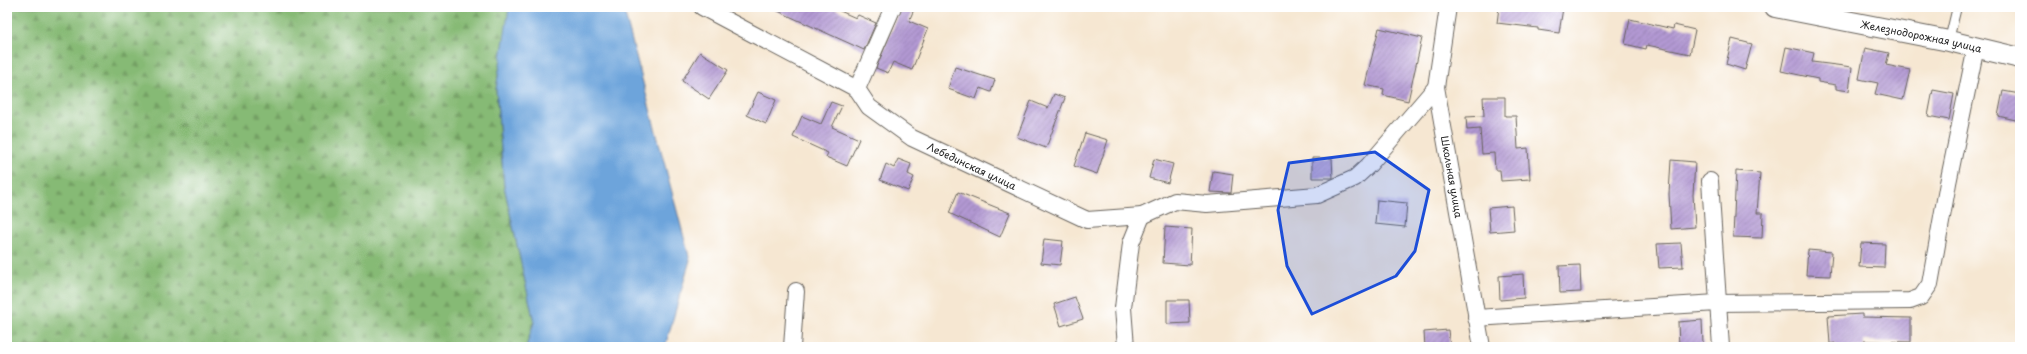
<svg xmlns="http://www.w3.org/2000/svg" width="2027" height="354" viewBox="0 0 2027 354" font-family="'Playpen Sans',sans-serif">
<defs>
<pattern id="forest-firs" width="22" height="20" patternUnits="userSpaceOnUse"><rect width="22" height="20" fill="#86ba74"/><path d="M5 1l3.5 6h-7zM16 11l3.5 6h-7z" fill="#739f64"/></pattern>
<pattern id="building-hatch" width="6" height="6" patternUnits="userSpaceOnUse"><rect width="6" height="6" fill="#b299d3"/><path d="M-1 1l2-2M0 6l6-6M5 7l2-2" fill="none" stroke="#907caa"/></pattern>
</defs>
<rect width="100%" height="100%" fill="#fff"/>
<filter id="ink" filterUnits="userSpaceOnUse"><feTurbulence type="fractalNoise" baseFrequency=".025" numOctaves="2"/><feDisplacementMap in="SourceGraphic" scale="8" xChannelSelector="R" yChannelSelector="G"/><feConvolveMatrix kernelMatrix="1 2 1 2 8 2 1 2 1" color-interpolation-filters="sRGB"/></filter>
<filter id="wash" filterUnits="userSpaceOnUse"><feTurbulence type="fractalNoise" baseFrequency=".012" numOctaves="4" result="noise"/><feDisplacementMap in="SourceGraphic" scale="16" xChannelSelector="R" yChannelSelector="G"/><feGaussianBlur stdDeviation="0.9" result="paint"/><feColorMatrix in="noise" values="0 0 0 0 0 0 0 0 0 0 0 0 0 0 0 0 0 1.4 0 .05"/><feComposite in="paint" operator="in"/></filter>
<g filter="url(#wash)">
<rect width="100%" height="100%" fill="#f6e7d2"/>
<path fill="url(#forest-firs)" stroke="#516b48" d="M7,7H510L496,89L504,186L534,322L526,347H7Z"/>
<path fill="#6da4db" stroke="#44607c" d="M623,7L690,260L665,347H526L534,322L504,186L496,89L509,8Z"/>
<g id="blocks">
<g fill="url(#building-hatch)">
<path d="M769,7H831L856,18L858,15L876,23L864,50Z"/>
<path d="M902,7H915L909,21L928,29L912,70L893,62L888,73L876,68Z"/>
<path d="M1499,7L1563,8L1559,33L1538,30V28L1497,23Z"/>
<path d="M1630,19L1673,29L1674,25L1695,30L1690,54L1647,45L1646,49L1625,44Z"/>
<path d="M1379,28L1422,38L1408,101L1383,95L1384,89L1365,85Z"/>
<path d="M1732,39L1752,44L1745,70L1726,64Z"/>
<path d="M1786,47L1814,53L1812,62L1852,67L1849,91L1836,89V85L1818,82V79L1781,71Z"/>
<path d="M1865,48L1889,53L1886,65L1910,70L1903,100L1875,94L1878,83L1859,79Z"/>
<path d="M700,52L728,70L709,99L682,81Z"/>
<path d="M955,67L995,80L991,92L980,88L976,99L948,89Z"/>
<path d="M1933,90L1954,94L1949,120L1928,116Z"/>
<path d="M2003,91L2020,94V121L1998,116Z"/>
<path d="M758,92L776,100L766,124L747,115Z"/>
<path d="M1054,94L1065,98L1046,148L1017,137L1031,101L1048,108Z"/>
<path d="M1483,97H1505V116H1516L1518,149L1528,148L1530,179L1501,181L1500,170H1495L1494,153L1482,154L1480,129L1467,130L1466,117L1484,116Z"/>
<path d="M831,102L842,106L832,127L859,139L847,166L826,157L828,153L793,137L802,116L821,124Z"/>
<path d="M1085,133L1108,140L1097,174L1074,166Z"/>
<path d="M1312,158H1332L1333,178H1312Z"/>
<path d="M898,159L911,164L908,174L914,177L908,191L880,180L886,164L894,168Z"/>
<path d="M1154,159L1173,164L1168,183L1149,178Z"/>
<path d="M1671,160L1695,162L1693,195L1695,227L1671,229L1669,194Z"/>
<path d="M1213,171L1233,174L1231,193L1210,192Z"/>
<path d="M1736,171L1760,173L1757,213H1763L1762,238L1733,237Z"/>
<path d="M958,192L1010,213L1000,237L949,213Z"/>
<path d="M1377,200L1407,203L1405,227L1375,224Z"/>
<path d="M1512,206L1514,230L1490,232L1488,208Z"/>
<path d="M1165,227L1192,229L1190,265L1163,263Z"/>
<path d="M1044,239L1063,241L1060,265L1041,263Z"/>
<path d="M1681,243L1683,267L1659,268L1657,244Z"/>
<path d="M1861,243L1885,244L1884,268L1859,267Z"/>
<path d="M1808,250L1832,252L1830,276L1806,275Z"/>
<path d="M1580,265L1581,292L1560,293L1559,266Z"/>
<path d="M1523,274L1524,298L1500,300L1499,276Z"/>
<path d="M1075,297L1083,319L1061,326L1054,304Z"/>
<path d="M1167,300H1189L1190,323L1167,324Z"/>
<path d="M1862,314V317L1911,318V342L1864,341V347H1835V343L1830,344L1828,316Z"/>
<path d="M1702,320L1703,344L1679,346L1678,322Z"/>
<path d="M1448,330L1450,347H1425L1424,332Z"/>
</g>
</g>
</g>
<g filter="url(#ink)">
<use href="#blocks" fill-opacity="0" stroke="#68635c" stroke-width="1"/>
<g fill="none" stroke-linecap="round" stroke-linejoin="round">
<g stroke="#68635c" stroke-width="10">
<path id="service" d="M1949,40L1957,7"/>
</g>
<g stroke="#68635c" stroke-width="18">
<g id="minor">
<path id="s1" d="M702,7L857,89L869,107L912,138L1087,220L1142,216L1131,243L1123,308L1126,347"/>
<path id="s2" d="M1448,7L1436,87L1482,347"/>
<path d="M857,89L893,7"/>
<path d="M1710,181L1721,347"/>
<path d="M1142,216L1175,201L1207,204L1317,195L1355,178L1369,165L1436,87"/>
<path d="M1476,318L1717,303L1910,301L1921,297L1930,284L1948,183L1976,47"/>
<path d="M792,347L796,291"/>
</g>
</g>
<g stroke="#68635c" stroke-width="22">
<g id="tertiary">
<path id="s3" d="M1775,7L1949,41L2020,58"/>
</g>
</g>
<use href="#service" stroke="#fff" stroke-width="8"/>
<use href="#minor" stroke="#fff" stroke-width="16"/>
<use href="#tertiary" stroke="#fff" stroke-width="20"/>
</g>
</g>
<path fill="#1d4ed8" fill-opacity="0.2" stroke="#1d4ed8" stroke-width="3" stroke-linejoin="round" d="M1375,152L1429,190L1415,251L1396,276L1312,314L1287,266L1278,210L1289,163Z"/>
<g text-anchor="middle" stroke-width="4" stroke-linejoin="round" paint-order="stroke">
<g font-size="10" fill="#1c1c1c" stroke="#fff">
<text dy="4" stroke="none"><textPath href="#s3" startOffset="149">Железнодорожная улица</textPath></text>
<text dy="4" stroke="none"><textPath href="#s1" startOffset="316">Лебединская улица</textPath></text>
<text dy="4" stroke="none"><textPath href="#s2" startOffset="172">Школьная улица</textPath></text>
</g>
</g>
<rect width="2027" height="354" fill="none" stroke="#fff" stroke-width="24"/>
</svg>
